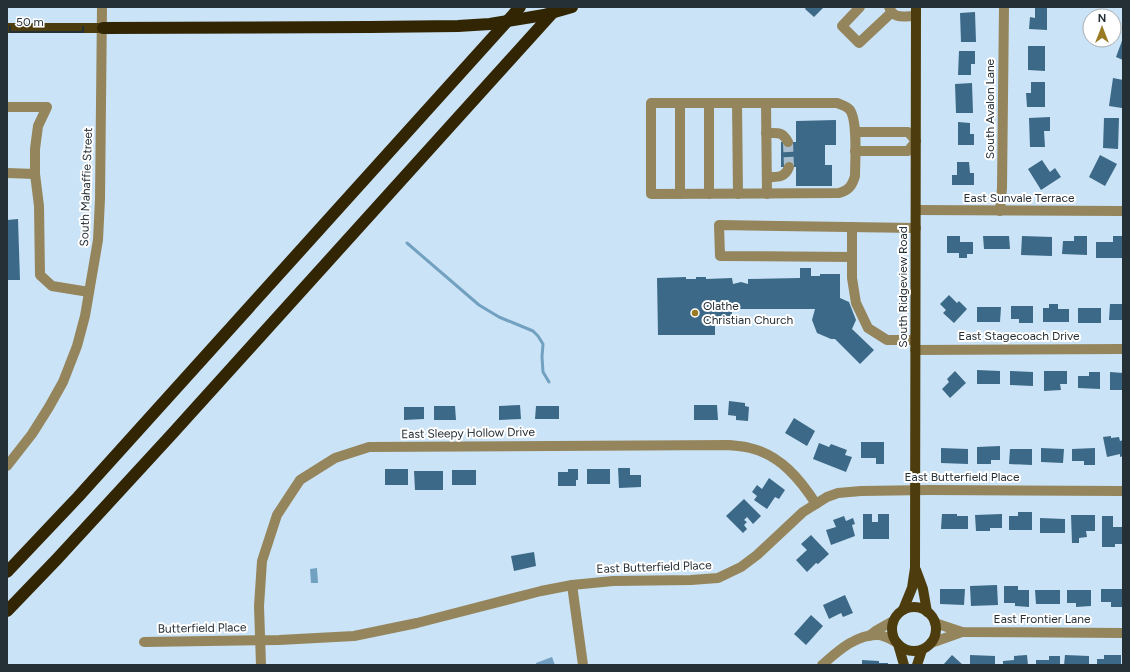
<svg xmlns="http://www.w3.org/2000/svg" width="1130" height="672" viewBox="0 0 1130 672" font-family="Figtree,sans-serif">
<rect width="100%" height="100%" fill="#cae3f6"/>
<g fill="#72a0c1">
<path d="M317,568L318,583H311L310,569Z"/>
<path d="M552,657L555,665H536V663Z"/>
</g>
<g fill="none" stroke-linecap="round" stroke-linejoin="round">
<path stroke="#72a0c1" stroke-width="3" d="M407,243L479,305L499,317L533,331L538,336L543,344L542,357L543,372L549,382"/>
</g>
<g fill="#3c6987">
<path d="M806,7H824L814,17L805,9Z"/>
<path d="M1035,7H1047V30L1029,29L1030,17L1035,18Z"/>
<path d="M975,12L976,42H961L960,13Z"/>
<path d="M1123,38V60L1116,57Z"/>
<path d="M1028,46H1045V71L1028,70Z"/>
<path d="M959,51H975V64H971V75H958Z"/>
<path d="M1113,78L1123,80L1122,108L1109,106Z"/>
<path d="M1031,82H1045V107H1027L1026,93H1031Z"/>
<path d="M972,83L973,113H956L955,84Z"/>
<path d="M1050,117V131H1044L1045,147H1030L1029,118Z"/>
<path d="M1104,118H1119L1118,149L1103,148Z"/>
<path d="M836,120V145H825V165H832V186H796V167H781V142H796V121Z"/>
<path d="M958,122L970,123V134H974V145H958Z"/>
<path d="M1100,155L1117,164L1105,186L1089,177Z"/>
<path d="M1042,160L1050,172L1055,168L1061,177L1041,190L1028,169Z"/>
<path d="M957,162H969L970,173H974V185H952V175H957Z"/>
<path d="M18,219L20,280H7V220Z"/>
<path d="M947,236H960V242H973V254H967V258H959V253H947Z"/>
<path d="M983,236H1009L1010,249H984Z"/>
<path d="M1022,236L1052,237V256L1021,255Z"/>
<path d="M1074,236H1087V255L1062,254L1063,241H1074Z"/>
<path d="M1113,236H1123V258H1096V242H1113Z"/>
<path d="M800,268H811V276H820V274H840V298L849,302L856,320L852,329L874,350L860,364L835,339H831L817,333L812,320L815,309H732V317H715V335H658L657,278L686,277V279H696V277H706V279L732,278L733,284L741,282L748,284V279L800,278Z"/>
<path d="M949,295L957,303L959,301L967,309L954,323L943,313L946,310L940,304Z"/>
<path d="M1049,304H1058V309H1069V322H1043V308H1049Z"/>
<path d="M1110,304H1123V320H1109Z"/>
<path d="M1011,306H1033V323H1019V319H1011Z"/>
<path d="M977,307H1001L1000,322H977Z"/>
<rect x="1078" y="308" width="23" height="15"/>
<path d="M977,370L1000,371V384H977Z"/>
<path d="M955,371L966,383L950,398L942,389L949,382L947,379Z"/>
<path d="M1010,371L1033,372V386L1010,385Z"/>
<path d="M1044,371H1067V384H1060L1061,390L1044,391Z"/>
<path d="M1089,372H1100V389L1078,388V376H1089Z"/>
<path d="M1110,372L1123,373V390H1110Z"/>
<path d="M729,401L745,403V406L749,407L748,421L736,420V416L728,415Z"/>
<path d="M520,405L521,419L499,420V406Z"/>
<path d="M694,405H717L718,420H694Z"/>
<path d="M434,406H455L456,420H434Z"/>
<path d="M536,406H559V419H535Z"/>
<path d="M404,407H424V419L404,420Z"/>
<path d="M794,418L815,431L807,446L785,433Z"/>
<path d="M1111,436V438L1119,437L1120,441L1123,440V456L1120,457V454L1107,457L1103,437Z"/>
<path d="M861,442H884V464H876V458H861Z"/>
<path d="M819,443L829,447L831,444L847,450L845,455L852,457L846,472L813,459Z"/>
<path d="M1000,446V460H991V464H977V447Z"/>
<path d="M941,448L968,449V464L941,463Z"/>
<path d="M1041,448L1064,449L1063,463L1041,462Z"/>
<path d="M1095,448V465H1084V461H1072V449Z"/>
<path d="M1010,449H1032V465L1009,464Z"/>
<path d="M618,468H630V475H641V487L619,488Z"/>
<rect x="385" y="469" width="23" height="16"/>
<path d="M568,469H578V480H576V486H558V472H568Z"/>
<rect x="587" y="469" width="23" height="15"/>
<rect x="452" y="470" width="24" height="15"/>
<path d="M414,471H443V490H415Z"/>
<path d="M769,478L785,490L779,499L775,497L767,509L754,500L757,496L752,492L757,485L762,489Z"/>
<path d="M744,499L761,516L753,524L747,517L744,520L747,522L744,525L747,529L743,533L726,516Z"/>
<path d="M1018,512H1032V530H1009V516H1018Z"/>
<path d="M863,514H872V522H878V514H889V539H863Z"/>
<path d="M942,514H957V516H968V529H941Z"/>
<path d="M1002,514V528H990V531H976L975,515Z"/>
<path d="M1071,515H1095V531H1086L1087,537L1079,538V543H1072Z"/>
<path d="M844,516L846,521L853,518L855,524L852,525L855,536L831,545L826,530L836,527L833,520Z"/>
<path d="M1102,516H1113V527H1123V544H1115V547H1102Z"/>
<path d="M1040,518L1065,519V533H1040Z"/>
<path d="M811,535L829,554L818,564L816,563L807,572L796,560L807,550L801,544Z"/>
<path d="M534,552L536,566L514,571L511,556Z"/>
<path d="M997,585L998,605L971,606L970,586Z"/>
<path d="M1004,586H1018V590H1029V607L1015,606V603H1004Z"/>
<path d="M940,589H965L964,605L940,604Z"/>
<path d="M1101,589H1123V607H1111V602H1101Z"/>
<path d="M1035,590H1060V604H1036Z"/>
<path d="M1067,590H1091V606L1076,607V603H1067Z"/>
<path d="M845,595L853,613L843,617L841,613L829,619L823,605Z"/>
<path d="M811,615L823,626L806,645L794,634Z"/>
<path d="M952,655L963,665H943Z"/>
<path d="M970,655L995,656V665H970Z"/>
<path d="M1027,655L1028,665H1003V661L1014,660V656Z"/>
<path d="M1065,655L1089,656V665H1064Z"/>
<path d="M1104,655H1121V665H1097V659H1104Z"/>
<path d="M1049,656H1060V665H1036V660H1049Z"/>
<path d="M862,660L879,661V663H888V665H862Z"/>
</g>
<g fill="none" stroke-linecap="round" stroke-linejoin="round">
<path stroke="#a9bfd0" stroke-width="10" stroke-dasharray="10 5" stroke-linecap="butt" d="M788,142L789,167"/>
<g stroke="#95855d" stroke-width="10">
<path d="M860,7L842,26L859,43L891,13"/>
<path d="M889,7C894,20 904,16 916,16"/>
<path d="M651,103H837C842,105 847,106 850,110C858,121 855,162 855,176C852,186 849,190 839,193L651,194Z"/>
<path d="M709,103V194"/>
<path d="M737,103L738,194"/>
<path d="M766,103L767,194"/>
<path d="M7,107H47L38,126L35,149V174L39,206L40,275L52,286L89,292"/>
<path d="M855,132H908L916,141L908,151H855"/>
<path d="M766,133C778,133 782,131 788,142"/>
<path d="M7,173L35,174"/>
<path d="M767,177C777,177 785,178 789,167"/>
<path d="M680,194V103"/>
<path d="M916,210L1123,211"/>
<path d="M1000,211L1002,188L1004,7"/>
<path d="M852,227V278L856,303L868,328L887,340H915"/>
<path d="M852,257L720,256L719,225L916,228"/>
<path d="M915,350L1123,349"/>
<path d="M7,466L32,434L49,407L63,382L77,346L85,316L98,240L100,199L102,7"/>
<path d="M572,585L583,665"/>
<path d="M935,623L962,632L1123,633"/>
<path d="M869,636L877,630L893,621"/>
<path d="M144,642L279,640L354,636L417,623L541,591L572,585L613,581L691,580L718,578L741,567L757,555L803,512L827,497L838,493L861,491L929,490L1123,491"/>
<path d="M931,643L962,632"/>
<path d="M261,665L259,606L262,561L277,515L300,480L335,458L369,447L729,445C736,446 743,446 750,448C780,455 800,479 816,504"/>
<path d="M822,665C837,652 856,634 878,635C884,635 890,639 896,642"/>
</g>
<g stroke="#4d3d0e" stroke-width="10">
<path d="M7,28H103"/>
<path d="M916,570L923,589L927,612"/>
<circle cx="914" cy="629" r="22"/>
<path d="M903,610L912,588L915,568L916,7"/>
<path d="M898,644L904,665"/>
<path d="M917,665L922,650"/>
</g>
<g stroke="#322503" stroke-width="12">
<path d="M103,28L370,27"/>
<path d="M7,572L78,497L520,7"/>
<path d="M7,611L57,559L172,434L556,9"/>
</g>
<path stroke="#322503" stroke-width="12" d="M370,27L458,26L490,24L544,15L572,7"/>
</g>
<circle fill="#997b24" stroke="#fff" stroke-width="1.5" cx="695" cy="313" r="4"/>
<g text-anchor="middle" stroke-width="4" stroke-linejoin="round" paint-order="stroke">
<g font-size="12" fill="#252f36" stroke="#fff">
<text transform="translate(990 109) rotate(-90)" y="4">South Avalon Lane</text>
<text transform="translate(86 187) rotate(-88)" y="4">South Mahaffie Street</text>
<text x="1019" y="202">East Sunvale Terrace</text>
<text transform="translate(903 287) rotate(-90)" y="4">South Ridgeview Road</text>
<text x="1019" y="340">East Stagecoach Drive</text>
<text transform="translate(468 433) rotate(-1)" y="4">East Sleepy Hollow Drive</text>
<text x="962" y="481">East Butterfield Place</text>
<text transform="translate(654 567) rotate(-2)" y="4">East Butterfield Place</text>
<text x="1042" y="623">East Frontier Lane</text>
<text transform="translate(202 628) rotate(-1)" y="4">Butterfield Place</text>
</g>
<g font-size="12" fill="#252f36" stroke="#fff" text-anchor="start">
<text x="703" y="310">Olathe<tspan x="703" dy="14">Christian Church</tspan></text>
</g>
</g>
<rect width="1130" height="672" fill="none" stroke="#252f36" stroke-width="16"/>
<g transform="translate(1102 28)"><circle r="19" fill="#ffffff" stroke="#a8acaf"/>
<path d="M0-3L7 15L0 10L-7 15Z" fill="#997b24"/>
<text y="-6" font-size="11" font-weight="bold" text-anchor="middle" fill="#252f36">N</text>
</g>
<path d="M10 26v6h73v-6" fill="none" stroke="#252f36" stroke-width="2"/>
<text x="16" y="26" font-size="12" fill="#252f36" stroke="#ffffff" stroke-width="3" paint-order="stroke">50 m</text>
</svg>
